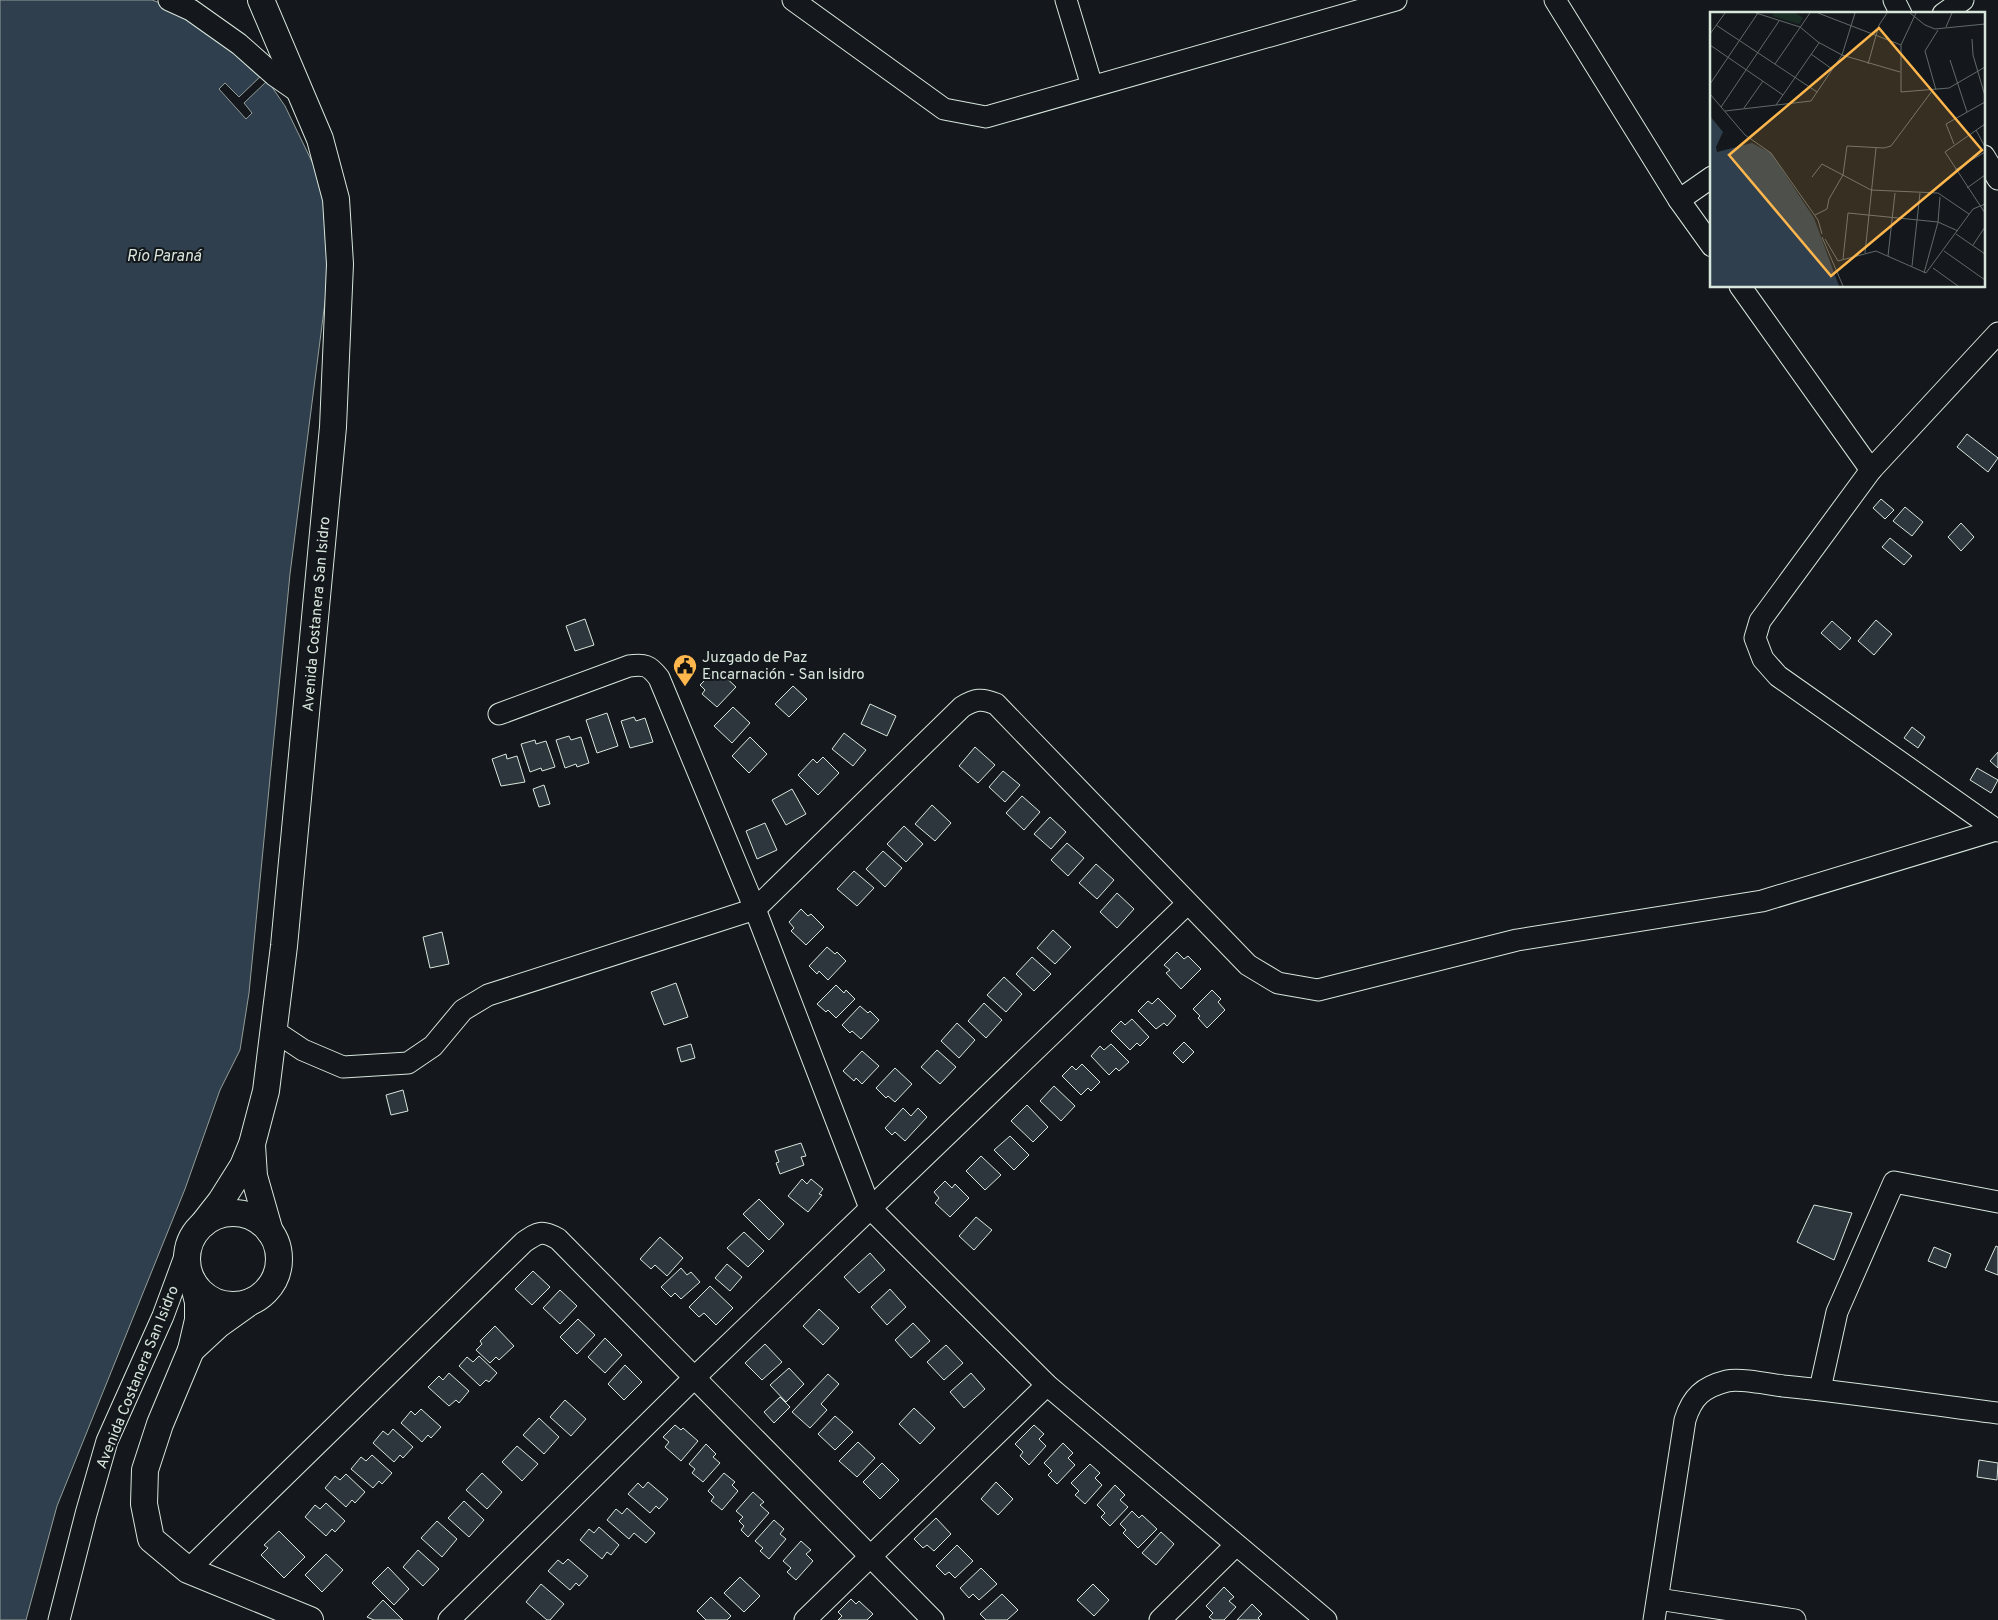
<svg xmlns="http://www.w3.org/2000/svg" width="1998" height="1620" viewBox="0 0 1998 1620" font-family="Overpass,sans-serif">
<rect width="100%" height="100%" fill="#14181c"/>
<path fill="#2f3f4d" stroke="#939e99" d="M0,0H152L168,6L201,24L263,74L285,106L317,172L327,210L330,263L290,574L249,993L240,1050L220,1090L185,1189L57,1506L26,1620H0Z"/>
<path fill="#14181c" stroke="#939e99" d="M263,74L267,81L244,103L252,113L246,119L219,89L225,83L239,97Z"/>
<g fill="#2c363c" stroke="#d8e6dc">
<path d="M1967,434L1998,458L1988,472L1957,447Z"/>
<path d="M1881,499L1894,510L1885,519L1873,508Z"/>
<path d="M1905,507L1923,522L1912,536L1893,521Z"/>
<path d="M1961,523L1974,537L1961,551L1948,537Z"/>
<path d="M1890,538L1912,556L1904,565L1882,547Z"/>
<path d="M585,619L594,645L575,651L566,626Z"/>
<path d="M1876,620L1892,634L1874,655L1858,641Z"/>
<path d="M1832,621L1851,638L1840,650L1821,633Z"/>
<path d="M713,672L718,677L722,674L736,687L717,707L702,694L705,690L700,685Z"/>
<path d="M793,686L807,699L789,717L775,704Z"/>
<path d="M870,704L896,716L887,736L861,724Z"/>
<path d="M733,707L750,723L732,743L714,726Z"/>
<path d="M607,713L618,746L597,753L586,720Z"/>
<path d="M634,717L636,721L645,718L653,742L630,748L621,721Z"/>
<path d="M1912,727L1925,737L1918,748L1904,738Z"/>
<path d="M844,733L866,750L853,766L832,749Z"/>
<path d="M569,736L571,740L581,737L589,763L577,767L576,764L565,768L556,740Z"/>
<path d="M750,737L767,754L749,773L732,756Z"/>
<path d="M535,740L536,744L546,741L555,767L542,771L541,768L530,772L521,744Z"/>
<path d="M975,747L995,765L978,783L959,766Z"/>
<path d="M1998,752V768L1990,761Z"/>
<path d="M506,754L507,759L517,756L525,782L501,786L492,759Z"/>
<path d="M823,757L839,773L818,795L798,775L813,759L817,763Z"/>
<path d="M1977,768L1998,780L1991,793L1970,780Z"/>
<path d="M1003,771L1020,785L1005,802L989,787Z"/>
<path d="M544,785L550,804L539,807L533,789Z"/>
<path d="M792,789L806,814L786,825L772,800Z"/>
<path d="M1022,796L1040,812L1024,830L1006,813Z"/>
<path d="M932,805L951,823L935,841L915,824Z"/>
<path d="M1050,817L1066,832L1051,849L1034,834Z"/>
<path d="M765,823L777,850L757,859L746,831Z"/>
<path d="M904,826L923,844L906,862L887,844Z"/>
<path d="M1067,843L1084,858L1068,876L1051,860Z"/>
<path d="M883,851L902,868L885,887L866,869Z"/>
<path d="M1096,864L1114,880L1097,899L1079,883Z"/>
<path d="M854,871L874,888L857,906L837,889Z"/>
<path d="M1117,893L1134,909L1117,928L1100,912Z"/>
<path d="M801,909L808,916L811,914L824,927L806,945L791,931L794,928L789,922Z"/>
<path d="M1053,930L1071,947L1055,964L1037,948Z"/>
<path d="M442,932L449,964L430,968L423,937Z"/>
<path d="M827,947L835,954L837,952L846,961L828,980L819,971L817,974L809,966Z"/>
<path d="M1177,952L1184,959L1188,956L1201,969L1181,989L1166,973L1170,970L1164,965Z"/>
<path d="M1032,957L1051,974L1034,991L1016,974Z"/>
<path d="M1004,977L1022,994L1006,1012L987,995Z"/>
<path d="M676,983L688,1017L664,1025L651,992Z"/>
<path d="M836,985L844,993L846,990L855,999L836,1018L828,1010L826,1012L817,1004Z"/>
<path d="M1212,990L1221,999L1218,1002L1225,1010L1207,1028L1198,1018L1200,1016L1193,1009Z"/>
<path d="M1158,998L1176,1016L1167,1026L1164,1023L1156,1029L1138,1011L1148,1001L1152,1004Z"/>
<path d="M984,1003L1002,1020L986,1038L968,1021Z"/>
<path d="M860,1006L868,1013L870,1011L879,1020L861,1039L852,1031L850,1033L842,1025Z"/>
<path d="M1132,1019L1149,1037L1140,1046L1137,1043L1130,1050L1111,1031L1121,1021L1125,1025Z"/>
<path d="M957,1023L975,1040L959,1058L941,1041Z"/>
<path d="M1184,1042L1194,1052L1183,1063L1173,1053Z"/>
<path d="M691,1044L695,1058L681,1062L677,1048Z"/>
<path d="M1111,1044L1129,1062L1119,1071L1116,1068L1109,1075L1091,1056L1100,1046L1104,1050Z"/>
<path d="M937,1050L956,1067L940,1084L921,1067Z"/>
<path d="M862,1051L879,1066L862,1084L856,1078L854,1081L843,1071Z"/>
<path d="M1082,1064L1100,1082L1091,1091L1088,1088L1081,1095L1062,1076L1072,1066L1076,1070Z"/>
<path d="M895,1068L912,1084L895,1102L888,1096L886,1098L876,1088Z"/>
<path d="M1054,1086L1075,1106L1061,1121L1040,1101Z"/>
<path d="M403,1090L408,1111L391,1115L386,1095Z"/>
<path d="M1027,1105L1048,1127L1033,1142L1011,1121Z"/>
<path d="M903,1108L911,1116L918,1108L927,1117L905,1141L895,1132L892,1135L885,1128Z"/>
<path d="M1010,1136L1029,1155L1014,1170L994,1150Z"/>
<path d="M801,1143L806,1156L801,1157L804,1165L780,1174L776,1163L779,1162L775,1151Z"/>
<path d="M981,1156L1001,1175L985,1190L966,1171Z"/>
<path d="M802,1179L807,1184L811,1179L823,1189L819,1194L822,1195L808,1212L788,1196Z"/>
<path d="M945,1181L952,1188L955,1184L969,1198L950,1217L935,1203L939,1198L934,1192Z"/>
<path d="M759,1199L784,1224L769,1240L743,1214Z"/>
<path d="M1814,1205L1852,1213L1834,1260L1797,1242Z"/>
<path d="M976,1217L992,1230L974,1250L959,1236Z"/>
<path d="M744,1232L764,1251L748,1267L727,1248Z"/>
<path d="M660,1237L683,1258L667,1276L655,1265L651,1269L640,1259Z"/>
<path d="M1996,1246L1998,1247V1275L1985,1270Z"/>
<path d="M1934,1247L1951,1254L1946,1268L1928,1261Z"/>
<path d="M870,1253L885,1270L859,1293L844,1277Z"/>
<path d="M727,1264L742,1277L730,1291L715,1278Z"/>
<path d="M681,1268L687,1275L691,1272L700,1282L681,1299L675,1293L671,1297L661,1287Z"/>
<path d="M533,1271L550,1287L532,1305L515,1289Z"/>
<path d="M710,1286L733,1308L716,1325L704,1313L699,1317L689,1307Z"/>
<path d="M890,1289L906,1307L887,1325L871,1307Z"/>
<path d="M560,1290L577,1306L560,1324L543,1308Z"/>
<path d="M819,1309L839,1328L823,1345L803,1326Z"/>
<path d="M578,1319L595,1335L577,1354L560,1337Z"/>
<path d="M913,1323L930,1341L911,1358L895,1340Z"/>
<path d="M495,1326L514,1346L499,1360L496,1357L490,1363L476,1350L482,1344L480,1341Z"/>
<path d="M605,1338L622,1355L605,1373L588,1357Z"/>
<path d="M765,1344L782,1362L762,1380L745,1363Z"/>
<path d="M946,1345L963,1363L944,1380L927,1362Z"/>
<path d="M479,1356L497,1373L489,1382L486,1380L480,1386L459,1366L467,1357L473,1362Z"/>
<path d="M625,1365L642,1382L624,1400L608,1384Z"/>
<path d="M789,1368L804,1384L786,1402L770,1385Z"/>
<path d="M449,1373L469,1391L459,1403L456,1400L449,1406L428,1387L439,1376L443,1380Z"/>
<path d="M971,1373L985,1389L964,1408L950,1392Z"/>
<path d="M828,1374L839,1384L821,1404L827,1410L810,1428L792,1412Z"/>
<path d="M780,1397L790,1407L774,1423L764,1412Z"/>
<path d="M565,1400L586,1419L571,1436L550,1417Z"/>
<path d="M914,1408L935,1428L920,1444L899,1424Z"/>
<path d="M421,1409L441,1427L431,1438L428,1435L422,1442L401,1423L411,1411L415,1415Z"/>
<path d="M835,1416L853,1432L835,1450L818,1434Z"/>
<path d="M539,1418L559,1437L544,1454L523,1435Z"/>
<path d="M675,1425L681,1430L683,1428L698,1441L681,1461L665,1447L669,1442L663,1437Z"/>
<path d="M1034,1425L1044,1434L1039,1439L1046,1446L1029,1465L1020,1456L1023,1452L1015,1444Z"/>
<path d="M393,1429L413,1447L403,1458L400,1455L394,1462L373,1443L383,1431L388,1435Z"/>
<path d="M858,1442L875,1458L857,1477L839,1461Z"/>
<path d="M1063,1443L1073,1453L1068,1458L1075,1465L1057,1484L1048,1475L1052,1471L1044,1463Z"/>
<path d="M706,1444L716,1454L713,1457L720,1463L703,1482L692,1473L695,1469L689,1464Z"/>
<path d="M517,1446L538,1464L522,1481L502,1462Z"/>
<path d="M372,1455L392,1473L382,1484L379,1481L373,1488L351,1469L361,1457L366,1461Z"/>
<path d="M1979,1460L1998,1463L1997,1480L1977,1477Z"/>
<path d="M882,1463L899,1480L880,1499L863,1482Z"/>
<path d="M1090,1464L1100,1473L1095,1478L1102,1485L1085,1504L1075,1495L1079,1491L1071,1483Z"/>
<path d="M482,1473L502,1492L487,1509L466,1490Z"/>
<path d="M724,1473L735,1482L732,1485L738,1491L722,1510L711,1501L714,1497L708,1491Z"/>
<path d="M346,1474L365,1492L355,1503L352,1500L346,1507L325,1488L335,1476L340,1480Z"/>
<path d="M648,1482L668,1499L659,1509L656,1506L650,1513L628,1494L638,1483L643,1488Z"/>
<path d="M996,1482L1013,1499L998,1515L981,1499Z"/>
<path d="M1115,1485L1125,1495L1120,1500L1128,1507L1110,1526L1101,1517L1105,1513L1097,1505Z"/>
<path d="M753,1492L764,1502L760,1505L769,1513L748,1537L741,1530L744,1526L739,1521L743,1517L736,1511Z"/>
<path d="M464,1501L484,1520L469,1537L448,1518Z"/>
<path d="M326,1503L345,1521L335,1532L332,1529L326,1536L305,1517L315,1505L320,1509Z"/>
<path d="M627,1508L655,1533L646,1543L634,1533L629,1539L607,1520L616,1509L622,1514Z"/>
<path d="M1132,1511L1139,1518L1142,1515L1157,1529L1138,1548L1123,1533L1126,1530L1120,1524Z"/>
<path d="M936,1518L951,1534L934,1551L927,1545L923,1548L914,1539Z"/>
<path d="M774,1520L784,1529L780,1534L786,1539L769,1559L760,1551L763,1548L755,1541Z"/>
<path d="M437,1521L457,1539L442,1557L421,1538Z"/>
<path d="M599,1527L619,1545L611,1555L607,1552L602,1559L580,1540L589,1529L594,1533Z"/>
<path d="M279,1531L305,1557L284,1578L261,1555L268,1548L264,1545Z"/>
<path d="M1161,1532L1174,1544L1156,1565L1142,1553Z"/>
<path d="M801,1541L811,1550L806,1554L813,1561L796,1580L787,1572L791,1568L783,1561Z"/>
<path d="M957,1545L973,1561L955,1578L949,1572L945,1575L936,1566Z"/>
<path d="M418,1550L439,1569L423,1586L403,1567Z"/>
<path d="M326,1554L343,1570L322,1592L305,1575Z"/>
<path d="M568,1559L588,1576L579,1586L576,1583L570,1590L548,1571L558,1560L563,1564Z"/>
<path d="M388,1567L409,1589L394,1605L372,1583Z"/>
<path d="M981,1568L997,1584L979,1600L973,1594L969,1598L960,1588Z"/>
<path d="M740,1577L760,1596L744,1612L724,1593Z"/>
<path d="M541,1584L564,1604L550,1620H547L526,1602Z"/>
<path d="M1093,1584L1109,1600L1094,1616L1077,1600Z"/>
<path d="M1224,1587L1234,1597L1229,1601L1236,1607L1224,1620H1213L1209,1617L1213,1613L1206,1606Z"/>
<path d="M1002,1594L1018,1610L1007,1620H986L980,1614Z"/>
<path d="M711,1597L731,1616L727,1620H706L697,1611Z"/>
<path d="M851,1599L856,1604L859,1601L873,1614L867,1620H838L842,1616L838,1612Z"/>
<path d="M383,1600L403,1620H374L367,1617Z"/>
<path d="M1252,1604L1262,1614L1258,1618L1260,1620H1237Z"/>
</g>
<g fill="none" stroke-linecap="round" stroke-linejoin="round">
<g stroke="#d8e6dc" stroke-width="23">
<g id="minor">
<path d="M169,0L191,10L239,44L274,75L300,93"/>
<path d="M793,0L944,109L986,117L1396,0"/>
<path d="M1066,0L1092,86"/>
<path d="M1555,0L1679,200L1712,246"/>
<path d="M1894,0L1901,14"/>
<path d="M1943,14L1963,0"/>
<path d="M1984,156L1998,179"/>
<path d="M1679,200L1712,177"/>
<path d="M1740,286L1871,470"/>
<path d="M1998,333L1871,470L1760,621L1755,638L1763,659L1778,676L1998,831"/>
<path d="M499,714L629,666C645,664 649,665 659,678L755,909L870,1208L1047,1385L1326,1620"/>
<path d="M273,1030L303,1050L343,1067L408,1063L433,1046L463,1010L488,995L755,909L962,707C975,699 982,698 996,704L1248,965L1278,983L1318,990L1517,940L1762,901L1996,830"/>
<path d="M1820,1389L1837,1312L1894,1182L1998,1202"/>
<path d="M188,1570L524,1242C539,1232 542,1230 558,1239L933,1620"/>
<path d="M1658,1599L1795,1620"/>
<path d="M59,1620L86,1514L107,1441L163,1316L187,1251"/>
<path d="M449,1620L695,1377L1187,904"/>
<path d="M805,1620L1047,1385"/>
<path d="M1160,1620L1236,1545"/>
<path d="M1654,1620L1685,1420C1692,1397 1703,1387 1727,1381C1739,1378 1769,1384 1783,1386C1855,1393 1926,1404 1998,1413"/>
</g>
</g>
<g stroke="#d8e6dc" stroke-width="28">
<g id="major">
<path d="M252,1145L254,1176L270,1232"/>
<circle cx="233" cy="1259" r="46"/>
<path d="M203,1224L221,1201L243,1166L252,1144L266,1091L284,946L333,427L340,264L336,199L320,139L261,0"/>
<path d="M193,1282L198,1302V1320L191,1350L160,1424L145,1470L144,1504L151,1539L188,1570L310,1620"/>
<path d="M191,1350L218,1325L250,1302"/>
</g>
</g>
<use href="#minor" stroke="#14181c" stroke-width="21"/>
<use href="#major" stroke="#14181c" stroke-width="26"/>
</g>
<defs>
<g id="civic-pin" transform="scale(1.25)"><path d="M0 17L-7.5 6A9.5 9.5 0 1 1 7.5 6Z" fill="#ffb74d" stroke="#14181c"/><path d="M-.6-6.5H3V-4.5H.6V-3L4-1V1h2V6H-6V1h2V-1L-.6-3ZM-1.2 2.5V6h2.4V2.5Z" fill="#111"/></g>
</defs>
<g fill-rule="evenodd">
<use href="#civic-pin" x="685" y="666"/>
</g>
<g text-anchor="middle" stroke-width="4" stroke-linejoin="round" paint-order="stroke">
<g font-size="15" fill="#d8e6dc" stroke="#14181c">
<text transform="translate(316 614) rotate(-85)" y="5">Avenida Costanera San Isidro</text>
<text transform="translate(137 1377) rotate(-68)" y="5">Avenida Costanera San Isidro</text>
</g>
<g font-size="15" fill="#d8e6dc" stroke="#14181c" text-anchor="start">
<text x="702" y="662">Juzgado de Paz<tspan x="702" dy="17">Encarnación - San Isidro</tspan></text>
</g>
<g font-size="16" font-style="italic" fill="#d8e6dc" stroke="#14181c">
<text x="164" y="261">Río Paraná</text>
</g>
</g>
<g transform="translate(1710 12)">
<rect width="275" height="275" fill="#14181c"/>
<path d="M64,1H86L93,6L89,12L62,4Z" fill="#1a2d24"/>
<path d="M0,104L13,120L6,135L7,140L42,131L61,141L104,206L129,274H0Z" fill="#2f3f4d"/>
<path fill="none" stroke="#626a69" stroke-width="1" d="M46,1L90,15L108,30L132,43L190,60M108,1L191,33M200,1L215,13L225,17L275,12M206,1L191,33V80L239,76L275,55M6,13L107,80M236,15L242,1M0,22L15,1M262,27L263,43L275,84M0,33L73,83M101,42L122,57M240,48L257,100M65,52L100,1M158,52L169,13L177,1M0,72L48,1M226,78L215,39L228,18M0,82L35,123L61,141L108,208L112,222M66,93L109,31M11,95L69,9M34,96L53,69M15,99L101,89L132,43L145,1M275,112L235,140L275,201M266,118L275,135M244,132L236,112L275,90M245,158L275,140M102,165L112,152L161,178L228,181L259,202M257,176L275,163M105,203L117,197L119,187L133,163L137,134L174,136L181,134L222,79M246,222L275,242M112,225L133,274M115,227L128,249L166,239L216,261L263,197L275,192M263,233L275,215M234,239L275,268M155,241L166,136M178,244L185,181M133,247L138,201L228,210L248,219M202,254L210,181M223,256L248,274M214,261L228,210L230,185"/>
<path fill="#ffb74d" fill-opacity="0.15" stroke="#ffb74d" stroke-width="2.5" d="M169,16L272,138L121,264L19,143Z"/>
<rect width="275" height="275" fill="none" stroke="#d8e6dc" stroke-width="2.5"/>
</g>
</svg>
